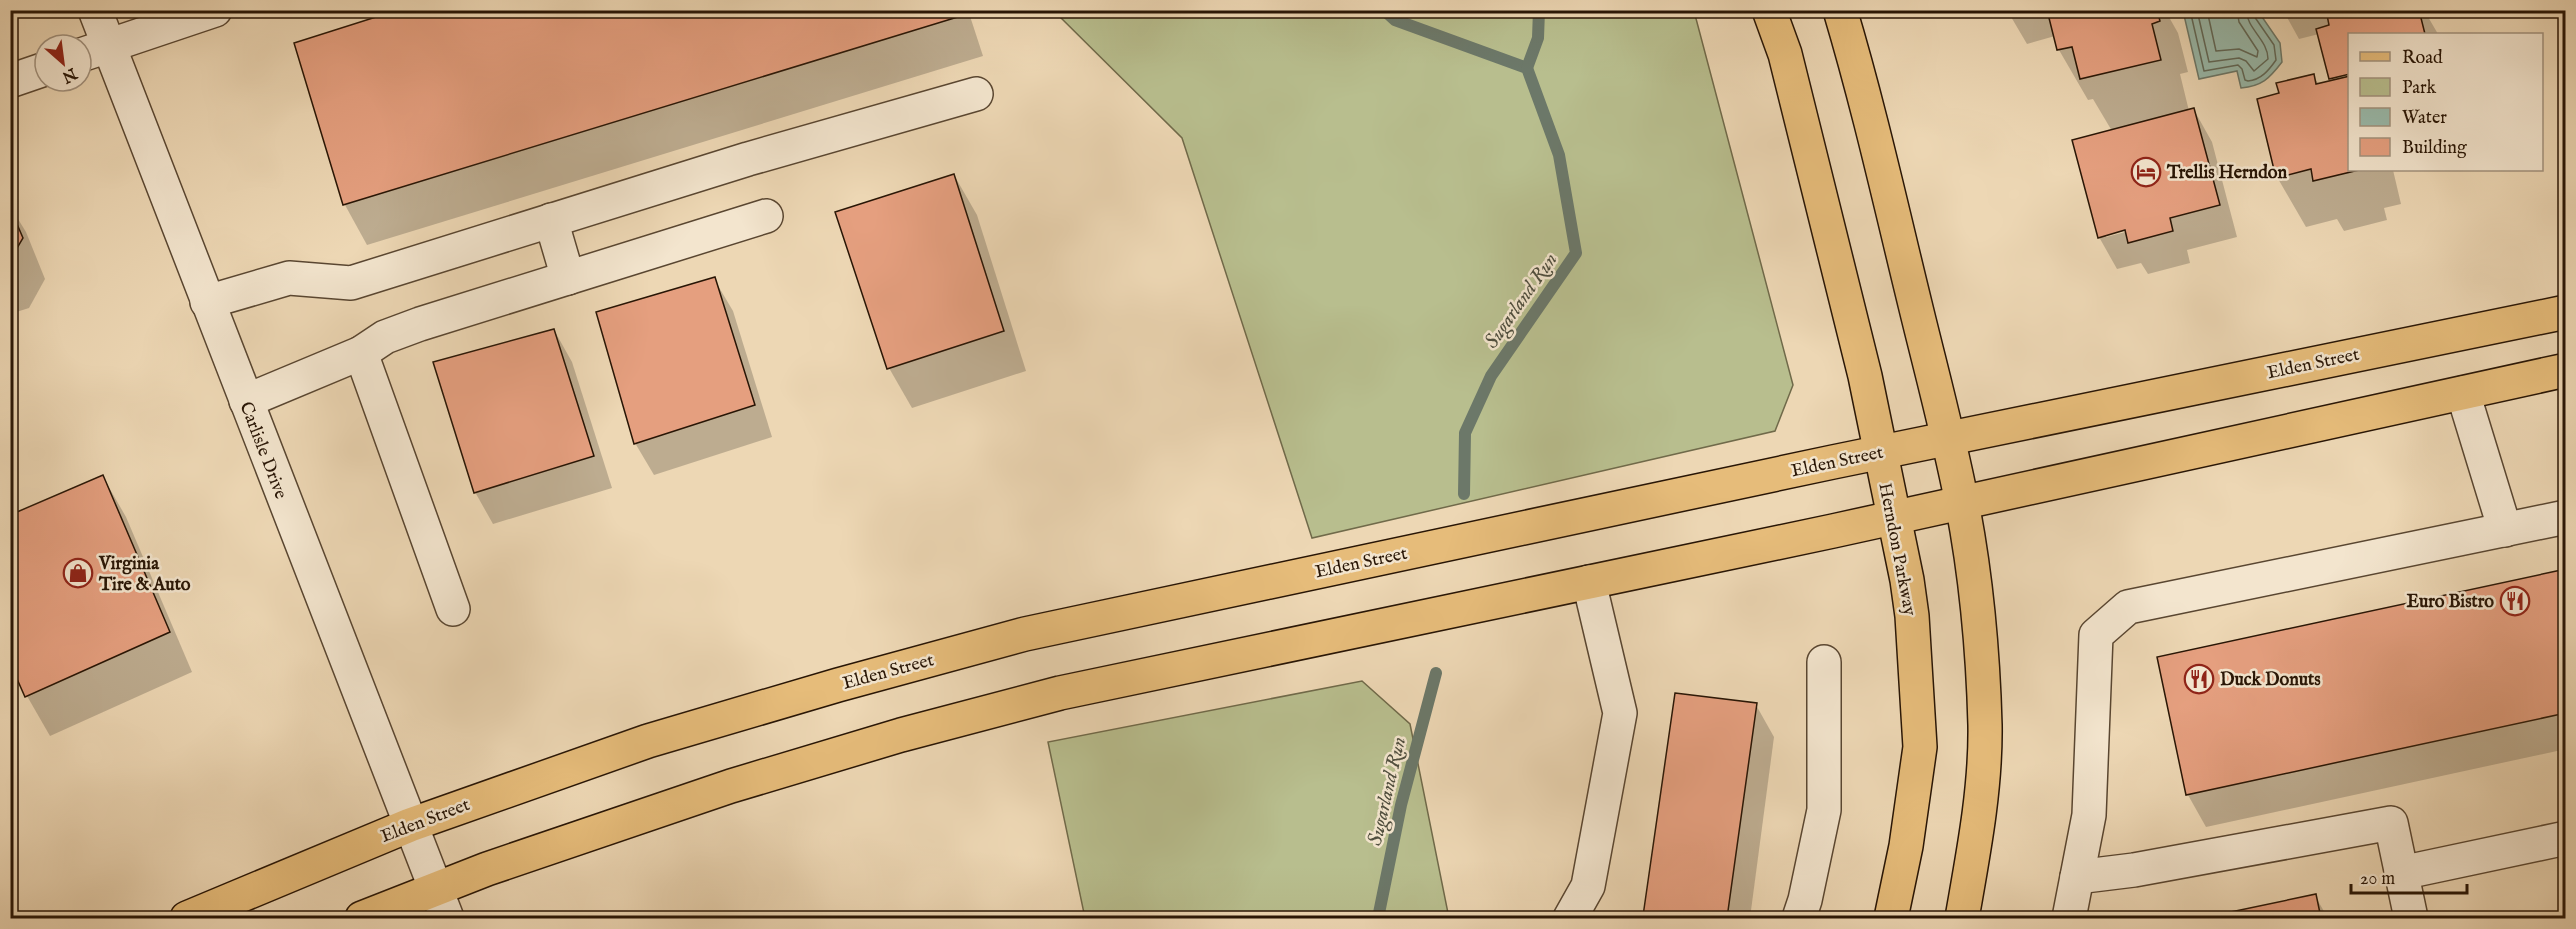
<svg xmlns="http://www.w3.org/2000/svg" width="2576" height="929" viewBox="0 0 2576 929" font-family="'IM FELL English',serif">
<rect width="100%" height="100%" fill="#edd7b4"/>
<filter id="stains"><feTurbulence type="fractalNoise" baseFrequency=".00333" numOctaves="4"/><feColorMatrix values="0 0 0 0 .2 0 0 0 0 .09 0 0 0 0 .02 0 0 0 .5 -.17"/></filter>
<radialGradient id="worn" r=".72"><stop offset=".6" stop-color="#630" stop-opacity="0"/><stop offset="1" stop-color="#630" stop-opacity=".3"/></radialGradient>
<g fill="#b8be8e" stroke="#706a4a" stroke-width="1.5">
<path d="M1054,11H1694L1793,385L1775,431L1312,538L1182,138Z"/>
<path d="M1362,681L1410,724L1449,918H1085L1048,742Z"/>
</g>
<path fill="#99baab" stroke="#6c7869" stroke-width="1.5" d="M2183,11H2258L2280,43L2282,62C2269,79 2262,86 2241,88L2237,71L2199,79Z"/>
<g fill="#0003" fill-rule="evenodd">
<path d="M404,10H968L983,56L367,245L345,205L296,44Z"/>
<path d="M2007,10H2165L2178,33L2188,72L2180,74L2189,111L2194,110L2212,142L2237,237L2187,250L2190,263L2148,274L2141,263L2117,269L2099,237L2112,131L2093,99L2088,100L2059,50L2055,36L2027,44ZM2132,227L2133,230L2106,237V234Z"/>
<path d="M2283,10H2424L2438,34H2350V170H2393L2401,204L2384,208L2387,220L2344,231L2337,219L2306,227L2277,177L2281,95L2313,75L2319,85L2332,82L2319,34L2299,39Z"/>
<path d="M954,175L977,215L1026,371L912,408L889,368Z"/>
<path d="M10,206L26,232L45,279L29,308L10,314Z"/>
<path d="M714,279L733,311L772,437L654,475L635,443Z"/>
<path d="M554,330L572,362L612,488L493,524L475,492Z"/>
<path d="M103,477L126,517L192,672L50,736L27,696Z"/>
<path d="M2566,570V749L2206,827L2188,795Z"/>
<path d="M1676,694L1756,705L1774,737L1750,918H1644Z"/>
<path d="M2315,896L2328,918H2210Z"/>
</g>
<g fill="none" stroke-linecap="round" stroke-linejoin="round">
<g stroke="#606858" stroke-width="1.5">
<path d="M2190,10L2204,71L2238,65L2242,69L2245,80L2248,81C2261,80 2269,70 2276,60L2274,45L2254,16L2253,10"/>
<path d="M2197,10L2209,62L2239,58L2246,61L2254,71L2268,59C2268,40 2247,29 2246,10"/>
<path d="M2207,10L2216,51L2239,49L2257,57L2258,51L2239,22L2237,10"/>
</g>
<g stroke="#6c7869" stroke-width="12">
<path d="M1384,10L1395,20L1527,68L1559,155L1576,253L1491,376L1465,433L1464,494"/>
<path d="M1527,68L1538,38L1539,10"/>
<path d="M1378,918L1401,805L1436,673"/>
</g>
</g>
<g fill="#e59f7f" stroke="#281505" stroke-width="1.5">
<path d="M398,10H959L961,16L343,205L294,43Z"/>
<path d="M2047,10H2157L2160,21L2152,24L2161,60L2080,79L2072,47L2057,50Z"/>
<path d="M2326,10H2419L2425,34H2350V74L2329,79L2316,29L2329,25Z"/>
<path d="M2557,10H2566V55Z"/>
<path d="M2314,74L2316,84L2350,76V170H2359L2313,181L2311,169L2276,178L2257,99L2279,93L2276,83Z"/>
<path d="M2194,108L2220,205L2170,218L2173,231L2128,243L2125,230L2098,238L2072,140Z"/>
<path d="M954,174L1004,331L887,369L835,212Z"/>
<path d="M10,208L23,238L10,260Z"/>
<path d="M715,277L755,405L634,444L596,312Z"/>
<path d="M554,329L594,456L474,493L433,362Z"/>
<path d="M103,475L170,632L25,697L10,663V515Z"/>
<path d="M2566,569V713L2186,795L2157,657Z"/>
<path d="M1675,693L1757,703L1727,918H1659L1643,916Z"/>
<path d="M2316,894L2321,918H2202Z"/>
</g>
<g fill="none" stroke-linecap="round" stroke-linejoin="round">
<g stroke="#594631" stroke-width="36">
<g id="minor">
<path d="M95,10L447,918"/>
<path d="M81,55L215,10"/>
<path d="M10,81L45,69"/>
<path d="M551,220L568,278"/>
<path d="M207,302L289,278L351,283L748,159L976,94"/>
<path d="M361,353L453,609"/>
<path d="M2463,393L2505,530"/>
<path d="M246,401L361,353L385,337L420,324L766,216"/>
<path d="M2401,873L2566,838"/>
<path d="M2077,877L2134,870L2391,823L2411,918"/>
<path d="M1570,918L1588,886L1620,713L1589,582"/>
<path d="M1799,918L1805,900L1824,810V662"/>
<path d="M2069,918L2089,815L2096,635L2128,607L2566,517"/>
</g>
</g>
<g stroke="#281505" stroke-width="36">
<g id="major">
<path d="M1769,10L1785,54L1865,376L1907,580L1912,616L1920,747L1906,846L1891,918"/>
<path d="M1840,10C1869,107 1891,206 1915,304C1931,370 1949,436 1962,503C1976,575 1983,651 1985,725C1986,789 1973,855 1962,918"/>
<path d="M187,918L410,825L648,741L838,685L1025,634L1833,462L2566,312"/>
<path d="M362,918L487,869L731,786L901,735L1060,693L1833,531L2566,370"/>
</g>
</g>
<use href="#minor" stroke="#f3e5ce" stroke-width="33"/>
<use href="#major" stroke="#e6bc7a" stroke-width="33"/>
</g>
<defs>
<g id="hotel-ring" transform="scale(1.5)"><circle r="9.5" fill="#f3e5ce" stroke="#8f2418" stroke-width="1.5"/><path d="M-6-4.5h1.5V1H6V5H4.5V3h-9V5H-6ZM-4 0a1.8 1.8 0 1 1 3.6 0ZM.5 0V-2.5h3Q6-2.5 6 0Z" fill="#8f2418"/></g>
<g id="shop-ring" transform="scale(1.5)"><circle r="9.5" fill="#f3e5ce" stroke="#8f2418" stroke-width="1.5"/><path d="M-5-2.5h2.3a2.7 3.5 0 0 1 5.4 0H5L5.5 6h-11ZM-1.5-2.5h3a1.5 2.3 0 0 0-3 0Z" fill="#8f2418"/></g>
<g id="restaurant-ring" transform="scale(1.5)"><circle r="9.5" fill="#f3e5ce" stroke="#8f2418" stroke-width="1.5"/><path d="M-5-6h1v4h1v-4h1v4h1v-4h1v5L-1.5 .5V6h-2V.5L-5-1ZM5-6V6H3V1.5H1.5Q1.5-4 5-6Z" fill="#8f2418"/></g>
</defs>
<g fill-rule="evenodd">
<use href="#hotel-ring" x="2146" y="172"/>
<use href="#shop-ring" x="78" y="573"/>
<use href="#restaurant-ring" x="2515" y="601"/>
<use href="#restaurant-ring" x="2199" y="679"/>
</g>
<g text-anchor="middle" stroke-width="5" stroke-linejoin="round" paint-order="stroke">
<g font-size="18" font-weight="bold" fill="#281505" stroke="#f3e5ce" text-anchor="start">
<text x="2167" y="178">Trellis Herndon</text>
<text x="99" y="569">Virginia<tspan x="99" dy="21">Tire &amp; Auto</tspan></text>
<text x="2494" y="607" text-anchor="end">Euro Bistro</text>
<text x="2220" y="685">Duck Donuts</text>
</g>
<g font-size="18" fill="#281505" stroke="#f3e5ce">
<text transform="translate(2313 363) rotate(-12)" y="6">Elden Street</text>
<text transform="translate(264 450) rotate(69)" y="6">Carlisle Drive</text>
<text transform="translate(1837 461) rotate(-12)" y="6">Elden Street</text>
<text transform="translate(1898 549) rotate(79)" y="6">Herndon Parkway</text>
<text transform="translate(1361 562) rotate(-12)" y="6">Elden Street</text>
<text transform="translate(888 671) rotate(-15)" y="6">Elden Street</text>
<text transform="translate(425 820) rotate(-21)" y="6">Elden Street</text>
</g>
<g font-size="20" font-style="italic" fill="#504f3f" stroke="#f3e5ce">
<text transform="translate(1520 300) rotate(-55)" y="7">Sugarland Run</text>
<text transform="translate(1386 791) rotate(-77)" y="7">Sugarland Run</text>
</g>
</g>
<rect width="2576" height="929" fill="none" stroke="#edd7b4" stroke-width="36"/>
<rect x="12" y="12" width="2552" height="905" fill="none" stroke="#281505" stroke-width="3"/>
<rect x="18" y="18" width="2540" height="893" fill="none" stroke="#281505" stroke-width="1.5"/>
<rect x="2348" y="33" width="195" height="138" fill="#f3e5ce" stroke="#a2927e" stroke-width="1.5"/>
<rect x="2360" y="52" width="30" height="9" fill="#e6bc7a" stroke="#a2927e" stroke-width="1.5"/>
<text x="2402" y="63" font-size="18" fill="#281505">Road</text>
<rect x="2360" y="78" width="30" height="18" fill="#b8be8e" stroke="#a2927e" stroke-width="1.5"/>
<text x="2402" y="93" font-size="18" fill="#281505">Park</text>
<rect x="2360" y="108" width="30" height="18" fill="#99baab" stroke="#a2927e" stroke-width="1.5"/>
<text x="2402" y="123" font-size="18" fill="#281505">Water</text>
<rect x="2360" y="138" width="30" height="18" fill="#e59f7f" stroke="#a2927e" stroke-width="1.5"/>
<text x="2402" y="153" font-size="18" fill="#281505">Building</text>
<g transform="translate(63 63) rotate(152)"><circle r="28" fill="#f3e5ce" stroke="#a2927e" stroke-width="1.5"/>
<path d="M0-4.5L10 22L0 15L-10 22Z" fill="#8f2418"/>
<text y="-9" font-size="16" font-weight="bold" text-anchor="middle" fill="#281505">N</text>
</g>
<path d="M2351 884v9h116v-9" fill="none" stroke="#281505" stroke-width="3"/>
<text x="2360" y="884" font-size="18" fill="#281505" stroke="#f3e5ce" stroke-width="4.5" paint-order="stroke">20 m</text>
<rect width="100%" height="100%" filter="url(#stains)"/>
<rect width="100%" height="100%" fill="url(#worn)"/>
</svg>
